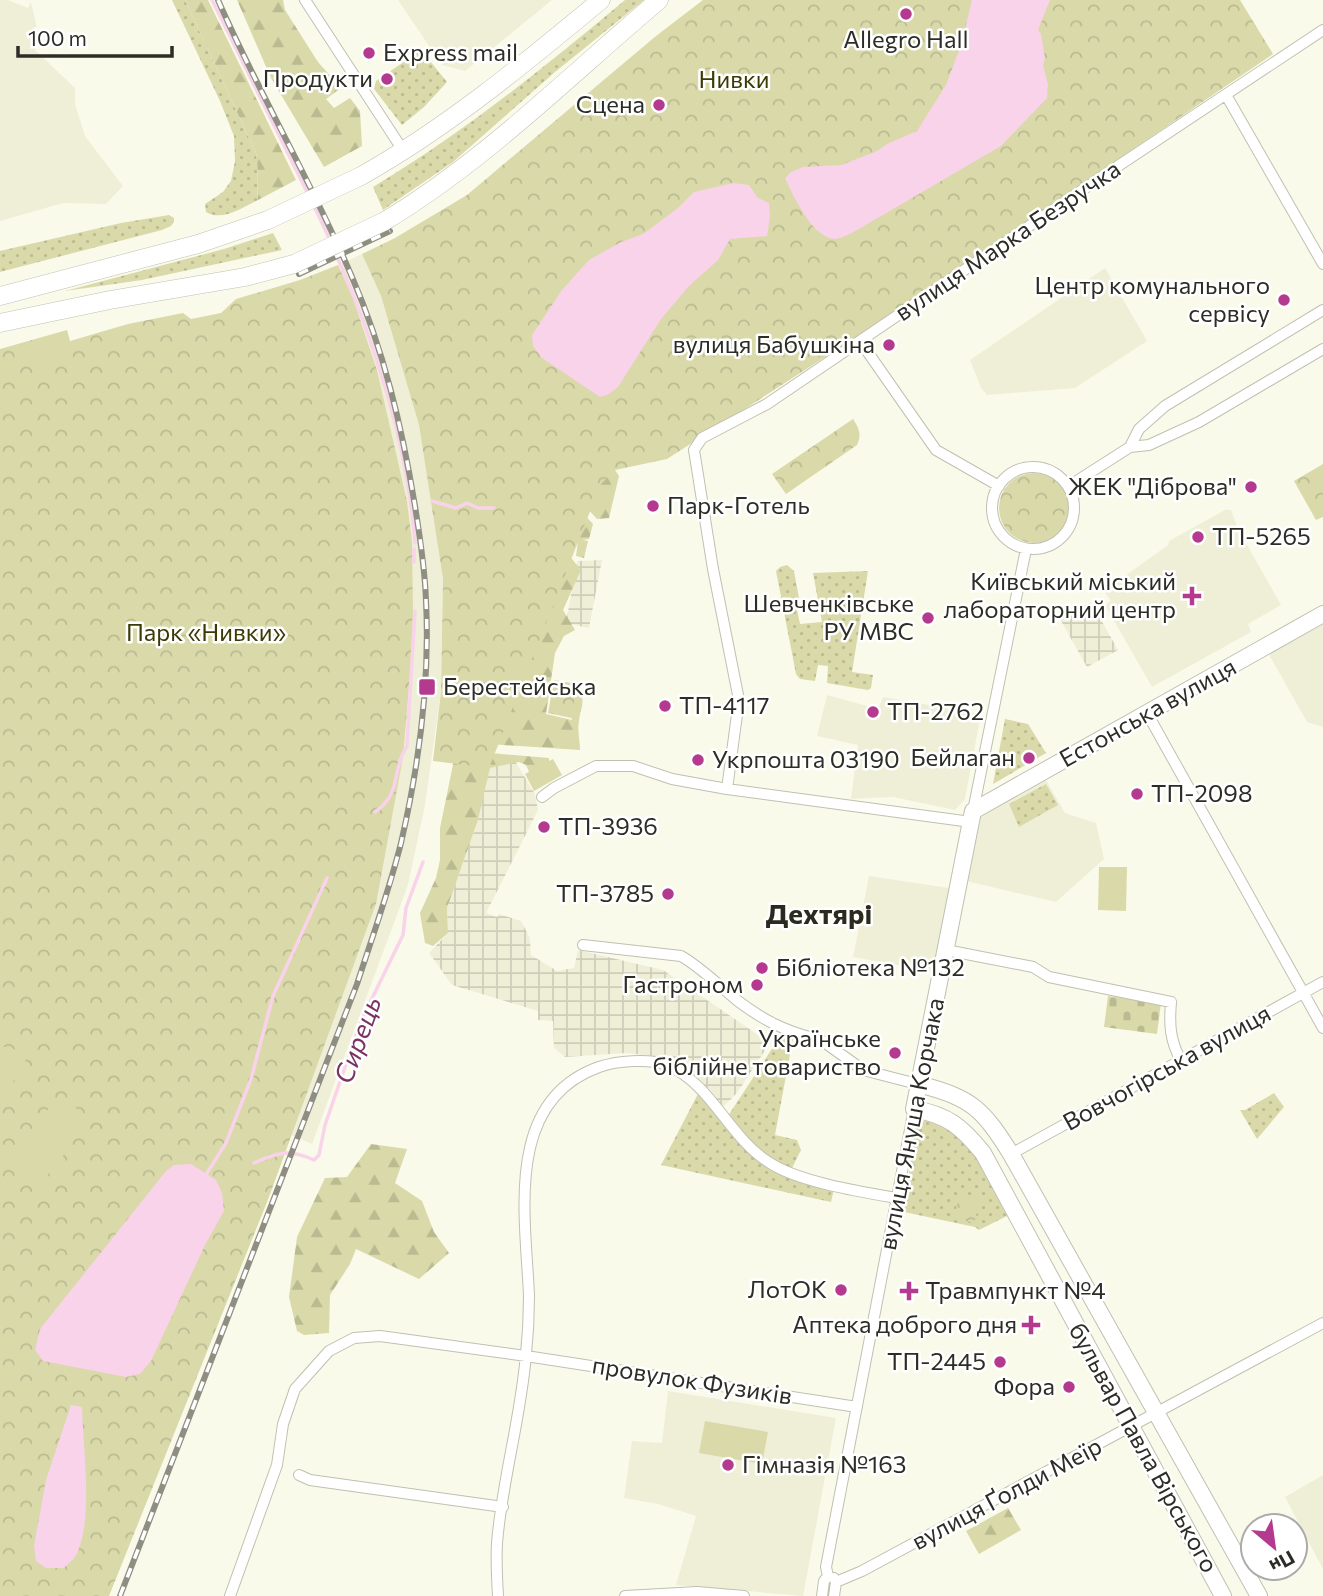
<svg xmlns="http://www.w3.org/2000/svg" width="1323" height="1596" font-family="Commissioner,sans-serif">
<defs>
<pattern id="industrial-grid" width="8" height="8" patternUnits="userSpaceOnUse" patternTransform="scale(1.75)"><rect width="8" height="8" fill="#efefd8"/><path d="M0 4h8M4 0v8" fill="none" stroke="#cdcdb9"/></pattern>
<pattern id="grass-dots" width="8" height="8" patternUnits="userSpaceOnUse" patternTransform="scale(1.75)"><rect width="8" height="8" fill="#dad9aa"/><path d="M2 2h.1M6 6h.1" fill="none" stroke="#bbbb92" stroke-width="1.8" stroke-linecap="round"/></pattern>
<pattern id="forest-firs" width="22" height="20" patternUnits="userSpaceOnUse" patternTransform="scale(1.75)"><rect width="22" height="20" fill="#dad9aa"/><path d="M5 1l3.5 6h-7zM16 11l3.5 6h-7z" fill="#bbbb92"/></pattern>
<pattern id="cemetery-stones" width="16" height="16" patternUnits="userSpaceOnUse" patternTransform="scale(1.75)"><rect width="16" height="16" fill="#dad9aa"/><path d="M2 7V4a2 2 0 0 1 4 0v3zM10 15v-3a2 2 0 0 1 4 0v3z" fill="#bbbb92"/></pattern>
<pattern id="park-crowns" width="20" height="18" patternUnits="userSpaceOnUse" patternTransform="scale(1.75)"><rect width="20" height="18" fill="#dad9aa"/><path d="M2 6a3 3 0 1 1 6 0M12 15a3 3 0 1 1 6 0" fill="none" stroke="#bbbb92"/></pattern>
</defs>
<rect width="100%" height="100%" fill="#fafaeb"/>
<!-- built -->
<path fill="#efefd8" d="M0 0H8L28 8 31 2 37 28 35 50 75 88V104L85 136 123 186 106 204 63 203 0 221Z
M398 0H552L465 71 442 65Z
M362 254 381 296 419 425 443 579 441 691 425 805 408 885 312 1144 291 1135 376 904 411 663 412 541 407 501 377 370 353 298 338 265Z
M1105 268 1147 341 1075 388 987 395 981 388 970 360Z
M1225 510H1231L1238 529 1281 605 1248 624 1251 632 1152 687 1105 605 1111 601 1104 591 1168 545 1169 541Z
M1323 620V727L1307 722 1267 651Z
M827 695 878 709 883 697 981 714 965 799 955 810 893 797 851 799 858 745 817 736Z
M1043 775 1065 813 1096 823 1104 859 1056 902 966 881 979 813Z
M869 876 956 889 940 973 853 957Z
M668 1391 836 1418 803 1596 676 1585 696 1516 658 1504 624 1498 632 1441 662 1443Z
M1323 1475V1569L1285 1497Z"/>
<!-- industrial -->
<path fill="url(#industrial-grid)" d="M602 560 589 628 566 623 577 561Z
M1091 602 1118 650 1087 667 1060 619Z
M515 761 535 794 538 810 486 913 497 917 499 914 521 921 530 938 531 955 557 971 574 968 578 950 663 970 770 1043 737 1093 721 1109 679 1067 652 1056 627 1053 565 1057 554 1048 553 1021 538 1020V1011L452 985 429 953 448 933 447 908 478 820 489 768Z"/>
<!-- grass -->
<path fill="url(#grass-dots)" d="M172 0H185L256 153C259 169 256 184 258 200 243 207 222 222 206 212L205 204 223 192 231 181 235 161 234 136 220 101Z
M625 0H644L555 72 453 162 383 210 373 187C463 133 545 67 625 0Z
M421 50 447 82 424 107 402 125 374 89 376 81Z
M169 215 174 218V222L171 226 162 230 0 272V251L121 223Z
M273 233 282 250 142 280 65 291 224 249Z
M787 565 794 571 799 598 795 600 800 624 822 622 813 573 868 571 852 672 873 675 871 688 868 690 827 683 828 666 818 665 815 681 800 679 796 674 776 571 780 567Z
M1005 719 1028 724 1046 753 993 784Z
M1046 784 1058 805 1019 827 1009 804Z
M782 1029 794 1033 775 1135 797 1140 801 1150 790 1172 835 1185 831 1202 661 1165 700 1090 726 1119 779 1038Z
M1274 1093 1284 1107 1257 1139 1240 1110H1245Z
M929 1118 960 1133 975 1154 1007 1216 979 1230 975 1227 904 1212 915 1125Z"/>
<!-- forest -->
<path fill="url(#forest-firs)" d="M185 0H208L296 180 258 200C256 184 259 169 256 153Z
M237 0H283L285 10 318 62 341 88 326 99 334 108 350 98 360 111 362 146 324 167 271 78Z
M611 464 619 476 609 518 597 519 587 508 579 509 593 524 589 539 575 541 568 554 581 570 563 610 575 630 564 636 555 653 546 714 572 720 570 712 574 693 578 689C587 700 580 709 579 721 577 730 580 741 580 750L489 744 486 611Z
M456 750 549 758V763L530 774 526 765 519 762 490 768 478 820 447 908 448 933 433 946 425 943 420 913 436 878 440 860V828Z
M371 1144 407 1149 395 1183 422 1201 434 1232 449 1253 419 1279 356 1249 350 1264 330 1295 329 1333 304 1335 297 1331 289 1297 297 1237 325 1178 347 1177Z
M1008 1508 1021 1530 979 1554 966 1531Z"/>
<!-- cemetery -->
<path fill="url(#cemetery-stones)" d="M1108 996 1161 1003 1157 1034 1104 1027Z"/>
<!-- park -->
<path fill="url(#park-crowns)" d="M703 0H1240L1273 54 856 337 667 459 615 470 601 484 579 539 588 541 584 558 576 556 578 542 489 768 433 761 441 691 443 579 419 425 381 296 362 254 395 238 467 195 656 36Z
M338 265 353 298 377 370 407 501 412 541 413 611 411 663 403 757 376 904 269 1197 109 1596H0V349L67 330 70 341 128 324 183 313 191 319 221 313 236 299 300 280Z
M853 419C859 428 862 435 857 445L786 494 772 474Z
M1323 464V517L1316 520 1294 481Z
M999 508a35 35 0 1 1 70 0a35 35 0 1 1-70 0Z
M554 680 577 684 571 718 548 713Z
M960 1193 981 1199 974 1223 954 1218Z"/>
<!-- pitch -->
<path fill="#dad9aa" d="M66 332 73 359 37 369 30 342Z
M553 759 562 775 534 791 525 774Z
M1099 867H1127L1126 911 1098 910Z
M0 1047H9L24 1054 27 1068C19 1080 9 1082 0 1091Z
M67 1102 80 1111C81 1117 82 1122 80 1127 77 1138 51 1175 41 1180 32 1184 23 1180 15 1176L11 1164 15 1152 46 1111 56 1104Z
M705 1421 768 1432 762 1464 699 1453Z"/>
<!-- water -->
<path fill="#f9d3e9" d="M972 0H1050L1038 30 1041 34 1045 58 1043 66 1048 84 1047 98 1001 146 852 233C847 235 841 238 836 239 813 240 793 195 785 178L791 172 803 167 841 165 875 152 889 143 917 131 946 85 961 45Z
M733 183 749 185 758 198 769 203 770 217 767 236 730 239 718 260 688 287 661 319 618 387 609 394 600 397 542 358 533 346 532 335 562 290 589 260 621 242 643 234 678 208 694 192Z
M191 1164 216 1180 222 1193 224 1211 205 1245 151 1361 140 1374 126 1377 43 1361 35 1350 40 1329 166 1171 174 1165Z
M71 1405 82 1407C83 1446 93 1516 78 1551 76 1558 69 1563 64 1568H46L36 1561 34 1546 46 1480Z"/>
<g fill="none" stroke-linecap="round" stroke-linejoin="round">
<!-- stream -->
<path stroke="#f9d3e9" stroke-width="3.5" d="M212 0 309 196
M314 206 330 240
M334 250C374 338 408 446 415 543
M432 501 456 508 467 503 478 508H494
M414 549V562
M375 812C403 792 391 770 407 746L415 611
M254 1163C278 1152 289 1149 314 1160L319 1155 325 1125 361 1021 403 935 406 908 423 862
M205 1176 226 1143 251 1079 273 996 327 878"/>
<defs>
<path id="street" d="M305 0 404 152
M1226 95 1323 264
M860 341 936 450 999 486
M1130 447 1139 429 1165 406 1323 310
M992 508a41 41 0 1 1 82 0a41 41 0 1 1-82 0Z
M1069 486 1130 447 1149 445 1199 422 1323 349
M1147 713 1323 1028
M727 789 739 700 713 569 694 450 702 438 767 404 1103 176 1323 30
M542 797 554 788 596 766H633L672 779 727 789 971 822
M973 811 1026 549
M583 945 681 956C702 968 719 986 738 1001 763 1020 783 1030 813 1038L817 1037 863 1070 921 1085
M946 950 1033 967 1049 977 1171 1002C1169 1025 1170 1040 1181 1061
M1011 1154 1323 982
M299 1475 310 1480 503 1507
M828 1576 826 1567 914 1109
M836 1582 862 1571 1323 1323
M230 1596 277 1465 283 1424 295 1389 329 1351 354 1338 380 1336 526 1356 857 1407
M498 1596C497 1579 496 1560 497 1543 502 1480 521 1418 526 1354 528 1335 529 1315 529 1296 526 1218 503 1101 599 1067 616 1061 649 1058 667 1065 712 1084 729 1138 770 1163 799 1182 862 1192 897 1198
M625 1596 697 1592 744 1596
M822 1596 824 1581 828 1576
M834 1596 836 1582 834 1578"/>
<path id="secondary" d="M921 1085C972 1097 984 1111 1011 1154L1259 1596
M1223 1596 983 1153C962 1127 948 1115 914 1109L973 811 1323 614"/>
<path id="primary" d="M361 176C448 127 524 64 601 0
M385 221C486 160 569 76 659 0
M0 296 198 244 268 220
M0 323 110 300 245 277 294 264"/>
</defs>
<!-- street casing -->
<use href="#street" stroke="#c0c0b2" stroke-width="12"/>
<!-- secondary casing -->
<use href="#secondary" stroke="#c0c0b2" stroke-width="18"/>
<!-- primary casing -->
<use href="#primary" stroke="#c0c0b2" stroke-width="19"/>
<!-- street -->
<use href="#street" stroke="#fff" stroke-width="10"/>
<!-- secondary -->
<use href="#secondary" stroke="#fff" stroke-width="16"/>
<!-- primary -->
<use href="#primary" stroke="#fff" stroke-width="18"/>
<defs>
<path id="rail" d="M299 274 390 231
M120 1596 357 984C372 938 389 891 401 843 419 765 430 680 426 601 425 569 420 537 415 506 402 427 384 351 352 277 312 182 259 94 218 0"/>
</defs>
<!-- rail casing -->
<use href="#rail" stroke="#8e8e83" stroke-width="6"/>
<!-- rail -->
<use href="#rail" stroke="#fff" stroke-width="3.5" stroke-dasharray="10" stroke-linecap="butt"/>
<defs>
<path id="primary-bridge" d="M268 220 361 176
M294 264 385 221"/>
</defs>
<!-- primary-bridge casing -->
<use href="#primary-bridge" stroke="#c0c0b2" stroke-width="19" stroke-linecap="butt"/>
<!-- primary-bridge -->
<use href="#primary-bridge" stroke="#fff" stroke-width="18"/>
</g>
<!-- markers -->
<g fill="#b33a8e" stroke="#fff" stroke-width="2.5">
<circle cx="906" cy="14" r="7"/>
<circle cx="369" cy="53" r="7"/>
<circle cx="387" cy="79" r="7"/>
<circle cx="659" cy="105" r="7"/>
<circle cx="1284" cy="300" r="7"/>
<circle cx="889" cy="345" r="7"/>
<circle cx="1251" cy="487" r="7"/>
<circle cx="653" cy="506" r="7"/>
<circle cx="1198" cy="537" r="7"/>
<path d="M1188.5 585.5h7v7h7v7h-7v7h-7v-7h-7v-7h7z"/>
<circle cx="928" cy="618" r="7"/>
<rect x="418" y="678" width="18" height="18" rx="3.5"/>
<circle cx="665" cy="706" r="7"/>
<circle cx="873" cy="712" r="7"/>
<circle cx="1029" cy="758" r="7"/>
<circle cx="698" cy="760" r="7"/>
<circle cx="1137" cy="794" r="7"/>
<circle cx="544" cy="827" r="7"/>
<circle cx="668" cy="894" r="7"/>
<circle cx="762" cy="968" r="7"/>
<circle cx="757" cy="985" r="7"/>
<circle cx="895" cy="1053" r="7"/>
<circle cx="841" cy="1290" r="7"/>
<path d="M905.5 1280.5h7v7h7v7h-7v7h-7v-7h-7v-7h7z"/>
<path d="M1027.5 1314.5h7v7h7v7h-7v7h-7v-7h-7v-7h7z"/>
<circle cx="1000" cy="1362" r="7"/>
<circle cx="1069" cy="1387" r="7"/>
<circle cx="728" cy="1465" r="7"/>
</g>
<g text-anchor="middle" stroke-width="5" stroke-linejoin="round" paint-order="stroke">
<!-- poi labels -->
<g font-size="24" fill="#2d2d27" stroke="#fff" text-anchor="end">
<text x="906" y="48" text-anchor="middle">Allegro Hall</text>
<text x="383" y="61" text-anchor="start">Express mail</text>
<text x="373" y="87">Продукти</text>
<text x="645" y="113">Сцена</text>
<text x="1270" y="294">Центр комунального<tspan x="1270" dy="28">сервісу</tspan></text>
<text x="875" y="353">вулиця Бабушкіна</text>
<text x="1237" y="495">ЖЕК "Діброва"</text>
<text x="667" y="514" text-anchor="start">Парк-Готель</text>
<text x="1212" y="545" text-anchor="start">ТП-5265</text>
<text x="1176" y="590">Київський міський<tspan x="1176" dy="28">лабораторний центр</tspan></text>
<text x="914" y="612">Шевченківське<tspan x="914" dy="28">РУ МВС</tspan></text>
<text x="443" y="695" text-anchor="start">Берестейська</text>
<text x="679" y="714" text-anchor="start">ТП-4117</text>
<text x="887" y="720" text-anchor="start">ТП-2762</text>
<text x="1015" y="766">Бейлаган</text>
<text x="712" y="768" text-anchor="start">Укрпошта 03190</text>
<text x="1151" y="802" text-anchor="start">ТП-2098</text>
<text x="558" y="835" text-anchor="start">ТП-3936</text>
<text x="654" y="902">ТП-3785</text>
<text x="776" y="976" text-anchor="start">Бібліотека №132</text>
<text x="743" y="993">Гастроном</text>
<text x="881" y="1047">Українське<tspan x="881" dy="28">біблійне товариство</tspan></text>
<text x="827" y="1298">ЛотОК</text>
<text x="925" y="1299" text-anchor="start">Травмпункт №4</text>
<text x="1017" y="1333">Аптека доброго дня</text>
<text x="986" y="1370">ТП-2445</text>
<text x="1055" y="1395">Фора</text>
<text x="742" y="1473" text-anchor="start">Гімназія №163</text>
</g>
<!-- park labels -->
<g font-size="24" fill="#3d3b05" stroke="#fff">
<text x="734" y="88">Нивки</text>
<text x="206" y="641">Парк «Нивки»</text>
</g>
<!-- street labels -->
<g font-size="24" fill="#2d2d27" stroke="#fff">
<text transform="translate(1008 241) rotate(-34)" y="8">вулиця Марка Безручка</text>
<text transform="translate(1148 713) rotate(-29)" y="8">Естонська вулиця</text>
<text transform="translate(1167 1068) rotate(-29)" y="8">Вовчогірська вулиця</text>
<text transform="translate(912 1124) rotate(-79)" y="8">вулиця Януша Корчака</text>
<text transform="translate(692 1381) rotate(9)" y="8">провулок Фузиків</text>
<text transform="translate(1143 1448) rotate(61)" y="8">бульвар Павла Вірського</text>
<text transform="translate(1007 1494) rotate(-28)" y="8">вулиця Ґолди Меїр</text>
</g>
<!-- water labels -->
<g font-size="26" font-style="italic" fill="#793262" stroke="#fff">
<text transform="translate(358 1040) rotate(-70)" y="9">Сирець</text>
</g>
<!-- quarter labels -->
<g font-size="28" font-weight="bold" fill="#2a2a1f" stroke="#fff">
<text x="819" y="924">Дехтярі</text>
</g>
</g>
<!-- north arrow -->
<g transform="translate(1274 1547) rotate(151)"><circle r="33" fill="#ffffff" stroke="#ababa9" stroke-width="2"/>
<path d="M0-5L12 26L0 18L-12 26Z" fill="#b33a8e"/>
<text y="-10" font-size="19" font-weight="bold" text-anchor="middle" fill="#2d2d27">Пн</text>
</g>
<!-- scale -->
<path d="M18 46v10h154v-10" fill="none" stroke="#2d2d27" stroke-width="3.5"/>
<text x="28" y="46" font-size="21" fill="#2d2d27" stroke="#ffffff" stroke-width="5" paint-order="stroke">100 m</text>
</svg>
